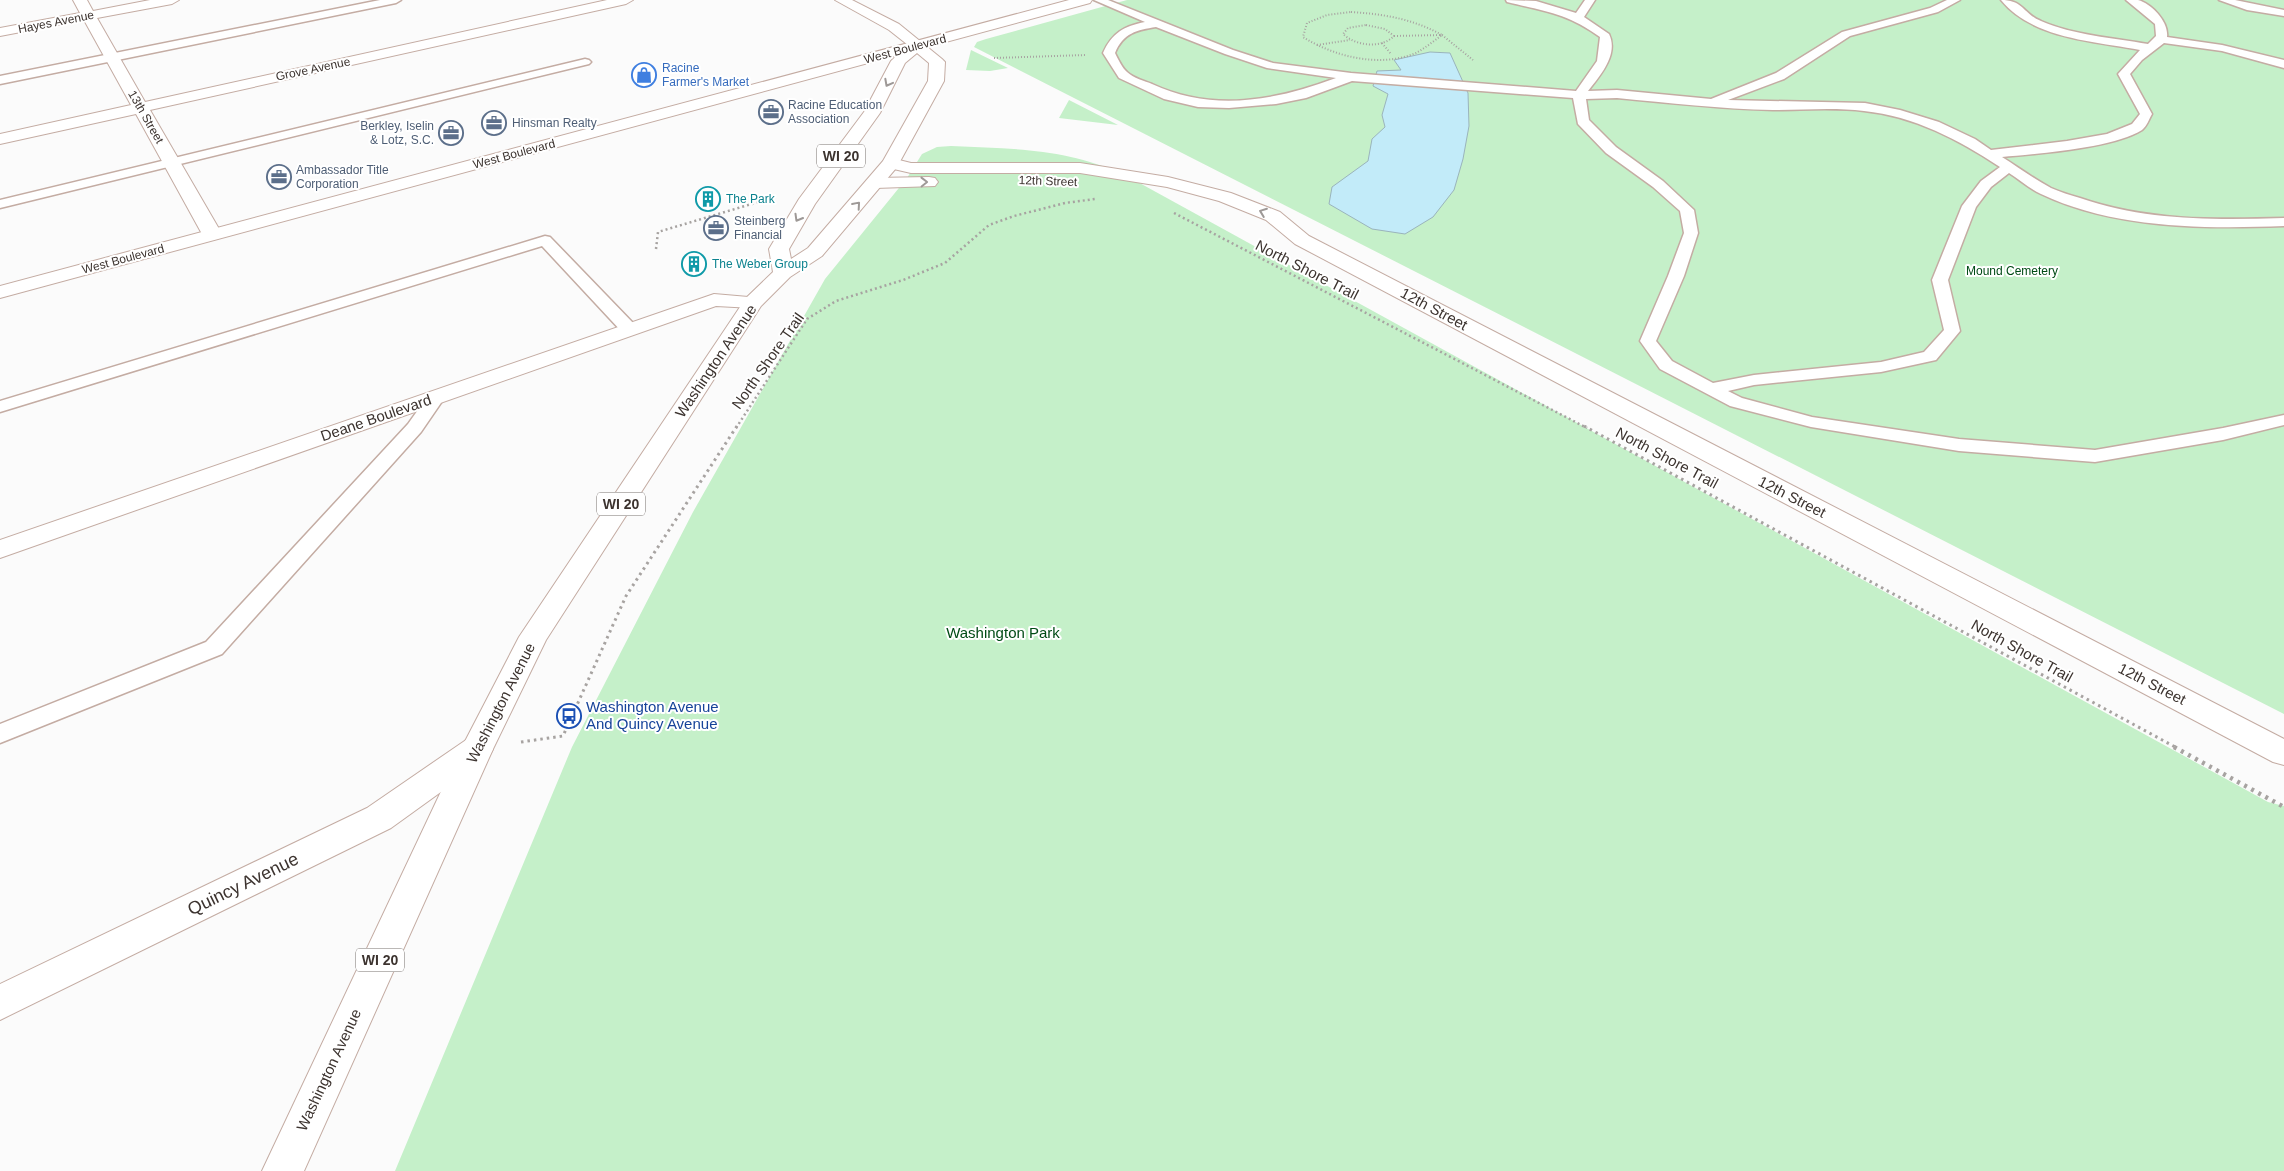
<svg xmlns="http://www.w3.org/2000/svg" width="2284" height="1171" font-family="Arial,sans-serif">
<rect width="100%" height="100%" fill="#fbfbfb"/>
<!-- green -->
<path fill="#c5f0c9" d="M1127 0H2284V714L974 47 977 42 986 39Z
M971 50 1008 68 990 71 966 70Z
M1069 100 1118 125 1059 118Z
M951 146C1016 149 1065 148 1125 175L2268 802 2284 806V1171H395L572 747 693 512 825 279 907 178 922 154 937 147Z"/>
<!-- water -->
<path fill="#c2ebf9" stroke="#9ab4bc" d="M1430 52 1450 53 1468 93 1469 126 1463 159 1454 190 1433 217 1405 234 1372 229 1329 204 1332 187 1368 161 1372 139 1385 127 1382 115 1388 94 1373 86 1377 71 1401 70 1394 60Z"/>
<g fill="none" stroke-linecap="round" stroke-linejoin="round">
<defs>
<path id="lane" d="M380 0H401L396 3 0 84V76Z
M1094 0H1108L1233 50 1273 63 1351 73 1576 91 1597 61 1600 37C1567 13 1544 11 1507 2L1506 0 1536 1 1576 13 1585 0H1595L1584 17 1609 34C1619 54 1600 76 1588 91L1617 90 1711 99 1776 73 1842 32 1930 8 1947 0H1960L1938 12 1850 36 1784 79 1728 100 1865 103 1900 110 1939 122 1975 139 1991 150 2067 141 2107 134 2132 124 2140 114 2118 74 2140 50C2093 41 2033 39 2001 0 2024 0 2023 14 2041 21 2073 35 2113 38 2148 44L2156 36 2155 24 2126 0C2129 0 2135 0 2138 0 2152 4 2169 22 2167 37L2222 45 2284 60V68L2222 51 2164 43 2142 60 2130 74 2152 114C2149 119 2147 126 2142 130 2114 148 2036 154 2002 157 2018 167 2034 179 2051 188 2060 192 2070 195 2080 198 2146 221 2215 220 2284 218V226C2206 229 2114 229 2041 194 2030 189 2020 180 2009 173L1991 187 1976 207 1948 280 1960 331 1936 360 1881 372 1754 385 1728 391 1742 398 1812 417 1959 439 2095 450 2223 428 2284 415V425L2223 440 2095 462 1959 451 1811 427 1730 406 1660 369 1640 341 1668 276 1684 233 1680 211 1653 187 1606 153 1578 124 1573 98 1352 81 1306 98 1276 104 1229 108 1198 107 1164 99 1119 78 1103 53C1112 33 1124 26 1145 22ZM1156 27 1225 54 1267 68 1336 78C1275 101 1212 112 1152 84 1145 81 1133 78 1127 72 1122 68 1118 59 1115 53 1123 33 1137 30 1156 27ZM1617 98C1669 103 1721 109 1773 110 1803 110 1834 107 1864 111 1914 116 1959 140 2000 167L1981 181 1962 206 1932 280 1944 330 1924 352 1881 362 1754 375 1713 383 1672 361 1656 341 1684 276 1698 233 1694 210 1663 181 1616 147 1589 120 1586 99Z
M2219 0H2235L2284 10V16L2247 10Z
M585 59 589 60 591 62 589 64 0 208V200Z
M545 236 550 237 635 325 637 329 635 333H623L542 246 0 412V401Z
M436 392 442 393 445 397 421 432 222 654 0 743V724L206 642 408 424 430 393Z"/>
<path id="street" d="M73 0H87L93 11 150 0H179L172 4 97 18 145 102 607 0H633L626 4 150 110 222 234 219 238 212 240 205 238 202 234 136 114 0 144V134L131 105 84 20 0 36V28L80 13Z
M714 294 760 298 763 302 760 306 753 308 716 306 0 558V540Z
M477 737 488 740 493 749 488 758 391 828 0 1020V984L367 808 466 740Z"/>
<path id="secondary" d="M1069 0H1092L1090 3 0 298V286Z
M891 158 911 163H1080L1168 177 1231 193 1280 212 1309 236 2284 739V765L2273 762 1295 244 1266 220 1219 201 1167 187 1080 173H911L885 167 882 163 885 159Z
M929 177 935 178 938 182 935 186 875 188 869 187 866 183 869 179 875 178Z"/>
<path id="primary" d="M835 0H852L899 24 942 59 945 62 944 81 897 167 822 256 790 277 761 306 546 640 493 749 304 1171H262L461 749 519 637 746 298 773 272 769 249 799 199 864 112 891 61 908 45 889 30ZM917 53 929 63 928 81 883 161 808 248 791 259 789 249 815 204 880 113 905 63Z"/>
</defs>
<!-- lane casing -->
<use href="#lane" stroke="#c4aca3" stroke-width="3"/>
<!-- street casing -->
<use href="#street" stroke="#c4aca3" stroke-width="2"/>
<!-- secondary casing -->
<use href="#secondary" stroke="#c4aca3" stroke-width="2"/>
<!-- primary casing -->
<use href="#primary" stroke="#c4aca3" stroke-width="2"/>
<!-- path-far3 -->
<path stroke="#a7a3a1" stroke-width="2" stroke-dasharray="1 2" stroke-linecap="butt" d="M1351 12C1384 14 1413 19 1442 35 1434 41 1425 48 1416 53 1380 68 1335 57 1303 37L1307 23 1327 15Z
M1366 25 1385 29 1394 36C1381 49 1356 46 1343 34L1348 28Z
M1394 36 1442 35 1473 60
M1382 43 1391 54
M1317 45 1350 40
M994 58 1086 55"/>
<!-- path-far2 -->
<path stroke="#a7a3a1" stroke-width="2.5" stroke-dasharray="2 3" stroke-linecap="butt" d="M1174 213 1587 428
M656 249 658 232 775 197
M736 428 807 319 836 301 903 280 945 263 989 225 1014 216 1065 203 1095 199"/>
<!-- path-far1 -->
<path stroke="#a7a3a1" stroke-width="3" stroke-dasharray="2.5 4" stroke-linecap="butt" d="M1584 426 2177 748
M521 742 563 736 626 596 737 426"/>
<!-- path -->
<path stroke="#a7a3a1" stroke-width="4.5" stroke-dasharray="3 5" stroke-linecap="butt" d="M2174 747 2284 807"/>
<!-- lane -->
<use href="#lane" fill="#fff" fill-rule="evenodd"/>
<!-- street -->
<use href="#street" fill="#fff" fill-rule="evenodd"/>
<!-- secondary -->
<use href="#secondary" fill="#fff" fill-rule="evenodd"/>
<!-- primary -->
<use href="#primary" fill="#fff" fill-rule="evenodd"/>
</g>
<!-- one-way arrows -->
<defs><path id="oneway-chevron" d="M-2-3.5L2.5 0L-2 3.5" fill="none" stroke-width="1.6" stroke-linecap="round" stroke-linejoin="round" transform="scale(1.25)"/></defs>
<g stroke="#9e9997">
<use href="#oneway-chevron" transform="translate(888 83) rotate(118)"/>
<use href="#oneway-chevron" transform="translate(924 182) rotate(-1)"/>
<use href="#oneway-chevron" transform="translate(857 205) rotate(-49)"/>
<use href="#oneway-chevron" transform="translate(1263 212) rotate(-159)"/>
<use href="#oneway-chevron" transform="translate(798 218) rotate(120)"/>
</g>
<!-- icons -->
<defs>
<symbol id="shop-ring" viewBox="-11 -11 22 22"><circle r="9.5" fill="#fff" stroke="#3f7fe0" stroke-width="1.5"/><path d="M-5-2.5h2.3a2.7 3.5 0 0 1 5.4 0H5L5.5 6h-11ZM-1.5-2.5h3a1.5 2.3 0 0 0-3 0Z" fill="#3f7fe0"/></symbol>
<symbol id="office-ring" viewBox="-11 -11 22 22"><circle r="9.5" fill="#fff" stroke="#5c6f8a" stroke-width="1.5"/><path d="M-6-3h4V-5.5h4V-3h4V5H-6ZM-1-4.5V-3h2v-1.5ZM-6 0V1H6V0Z" fill="#5c6f8a"/></symbol>
<symbol id="building-ring" viewBox="-11 -11 22 22"><circle r="9.5" fill="#fff" stroke="#0f9aa8" stroke-width="1.5"/><path d="M-4-6H4V6H1V3H-1V6H-4ZM-2.5-4.3h1.7v1.8h-1.7ZM.8-4.3h1.7v1.8H.8ZM-2.5-1h1.7V.8h-1.7ZM.8-1h1.7V.8H.8Z" fill="#0f9aa8"/></symbol>
<symbol id="bus-ring" viewBox="-11 -11 22 22"><circle r="9.5" fill="#fff" stroke="#1a4fb4" stroke-width="1.5"/><path d="M-5-6H5V4H4V6H2V4H-2V6H-4V4H-5ZM-3.5-4V0h7V-4ZM-3.5 1.2v1.5H-2V1.2ZM2 1.2v1.5H3.5V1.2Z" fill="#1a4fb4"/></symbol>
</defs>
<g fill-rule="evenodd">
<use href="#shop-ring" x="630" y="61" width="28" height="28"/>
<use href="#office-ring" x="757" y="98" width="28" height="28"/>
<use href="#office-ring" x="480" y="109" width="28" height="28"/>
<use href="#office-ring" x="437" y="119" width="28" height="28"/>
<use href="#office-ring" x="265" y="163" width="28" height="28"/>
<use href="#building-ring" x="694" y="185" width="28" height="28"/>
<use href="#office-ring" x="702" y="214" width="28" height="28"/>
<use href="#building-ring" x="680" y="250" width="28" height="28"/>
<use href="#bus-ring" x="555" y="702" width="28" height="28"/>
</g>
<g text-anchor="middle" stroke-width="4" stroke-linejoin="round" paint-order="stroke">
<!-- far-street labels -->
<g font-size="12" fill="#3c332f" stroke="#fff">
<text transform="translate(56 22) rotate(-11)" y="4">Hayes Avenue</text>
<text transform="translate(905 49) rotate(-15)" y="4">West Boulevard</text>
<text transform="translate(313 69) rotate(-12)" y="4">Grove Avenue</text>
<text transform="translate(146 117) rotate(60)" y="4">13th Street</text>
<text transform="translate(514 154) rotate(-15)" y="4">West Boulevard</text>
<text transform="translate(1048 181) rotate(2)" y="4">12th Street</text>
<text transform="translate(123 259) rotate(-15)" y="4">West Boulevard</text>
</g>
<!-- far-shop labels -->
<g font-size="12" fill="#366cbe" stroke="#fff" text-anchor="start">
<text x="662" y="72">Racine<tspan x="662" dy="14">Farmer's Market</tspan></text>
</g>
<!-- far-service labels -->
<g font-size="12" fill="#4e5e75" stroke="#fff" text-anchor="start">
<text x="788" y="109">Racine Education<tspan x="788" dy="14">Association</tspan></text>
<text x="512" y="127">Hinsman Realty</text>
<text x="434" y="130" text-anchor="end">Berkley, Iselin<tspan x="434" dy="14">&amp; Lotz, S.C.</tspan></text>
<text x="296" y="174">Ambassador Title<tspan x="296" dy="14">Corporation</tspan></text>
<text x="734" y="225">Steinberg<tspan x="734" dy="14">Financial</tspan></text>
</g>
<!-- far-culture labels -->
<g font-size="12" fill="#0d838f" stroke="#fff" text-anchor="start">
<text x="726" y="203">The Park</text>
<text x="712" y="268">The Weber Group</text>
</g>
<!-- far-park labels -->
<g font-size="12" fill="#004b15" stroke="#fff">
<text x="2012" y="275">Mound Cemetery</text>
</g>
<!-- shield labels -->
<g fill="#fff" stroke="#76706d" stroke-width="1">
<rect x="817" y="144.5" width="48" height="23" rx="4"/>
<rect x="597" y="492.5" width="48" height="23" rx="4"/>
<rect x="356" y="948.5" width="48" height="23" rx="4"/>
</g>
<g font-size="14" font-weight="bold" fill="#3c332f">
<text x="841" y="161">WI 20</text>
<text x="621" y="509">WI 20</text>
<text x="380" y="965">WI 20</text>
</g>
<!-- street labels -->
<g font-size="15" fill="#3c332f" stroke="#fff">
<text transform="translate(1307 270) rotate(27)" y="5">North Shore Trail</text>
<text transform="translate(1434 309) rotate(28)" y="5">12th Street</text>
<text transform="translate(716 361) rotate(-56)" y="5">Washington Avenue</text>
<text transform="translate(768 361) rotate(-55)" y="5">North Shore Trail</text>
<text transform="translate(376 418) rotate(-19)" y="5">Deane Boulevard</text>
<text transform="translate(1667 458) rotate(28)" y="5">North Shore Trail</text>
<text transform="translate(1792 497) rotate(27)" y="5">12th Street</text>
<text transform="translate(2022 651) rotate(29)" y="5">North Shore Trail</text>
<text transform="translate(2152 684) rotate(27)" y="5">12th Street</text>
<text transform="translate(501 703) rotate(-63)" y="5">Washington Avenue</text>
<text transform="translate(329 1070) rotate(-65)" y="5">Washington Avenue</text>
</g>
<!-- park labels -->
<g font-size="15" fill="#004b15" stroke="#fff">
<text x="1003" y="638">Washington Park</text>
</g>
<!-- transit labels -->
<g font-size="15" fill="#164399" stroke="#fff" text-anchor="start">
<text x="586" y="712">Washington Avenue<tspan x="586" dy="17">And Quincy Avenue</tspan></text>
</g>
<!-- near-street labels -->
<g font-size="18" fill="#3c332f" stroke="#fff">
<text transform="translate(243 884) rotate(-26)" y="6">Quincy Avenue</text>
</g>
</g>
</svg>
